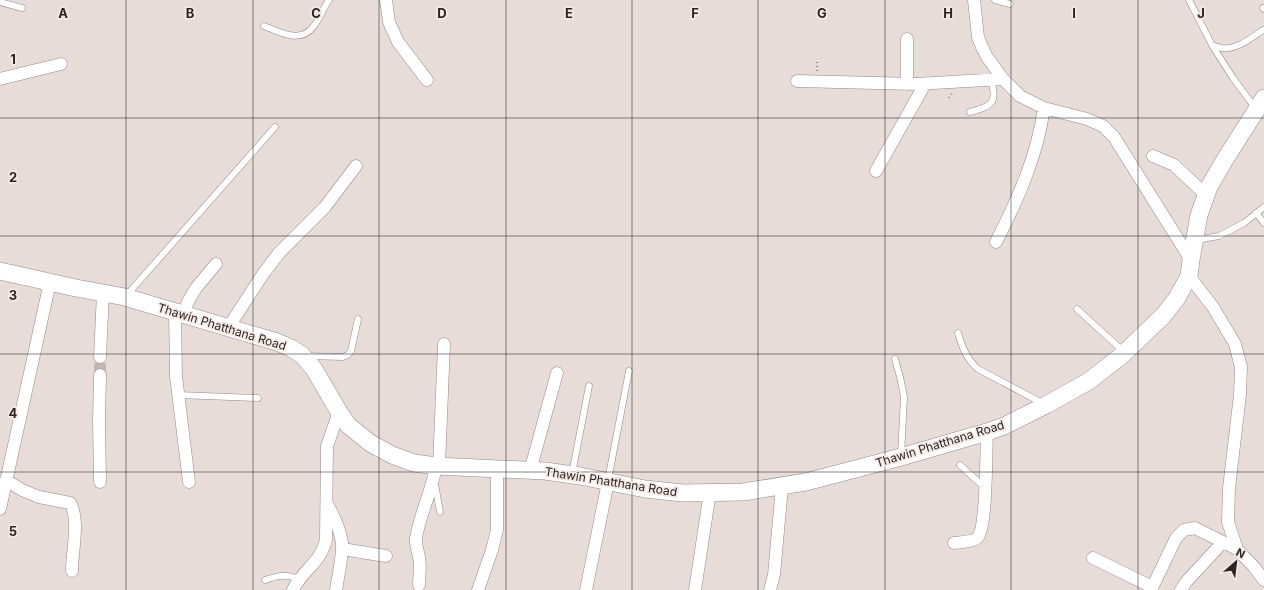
<svg xmlns="http://www.w3.org/2000/svg" width="1264" height="590" font-family="Inter,sans-serif">
<rect width="100%" height="100%" fill="#e8dcd9"/>
<g fill="none" stroke-linecap="round" stroke-linejoin="round">
<!-- street-tunnel -->
<path stroke="#c2b7b5" stroke-width="12" stroke-dasharray="12 6" stroke-linecap="butt" d="M100 375V357"/>
<defs>
<path id="lane" d="M995 0 1010 4
M1189 0 1212 45 1233 78 1256 109
M0 2 22 8
M1263 8 1264 9
M264 26C279 32 300 44 313 27 320 19 323 8 329 0
M1212 45C1215 46 1219 48 1222 48 1237 50 1251 38 1263 30
M970 112C992 106 998 103 991 80
M1256 213 1264 223
M1196 240 1219 236 1244 223 1264 207
M126 296 275 127
M1077 309 1123 351
M958 333C962 347 967 360 978 369L1044 404
M306 356 343 357 348 355 351 351 358 319
M895 359 900 377 904 397 901 455
M178 395 258 398
M960 465 985 488
M572 474 589 386
M608 480 629 371
M435 484 440 512
M265 580C281 575 284 574 300 579"/>
<path id="street" d="M386 0 389 22 398 42 427 80
M974 0 978 37 982 47 987 57 1003 79 1020 96 1044 108 1087 119 1103 126 1114 137 1191 260
M907 39V84
M0 79 61 64
M797 81 916 84 1003 79
M1153 156 1174 165 1206 195
M876 171 925 84
M996 242C1018 199 1037 157 1044 108
M1189 276 1213 307 1235 344 1241 367 1240 395 1229 488 1228 522 1237 549 1254 567 1264 580
M175 312 176 376 189 482
M182 315 189 300 196 288 216 264
M228 328 263 274 279 253 325 207 356 166
M100 357 103 293
M100 375 99 422 100 482
M439 466 444 344
M530 471 557 373
M6 480 22 490 39 497 70 503C80 519 72 551 72 571
M327 504C334 516 340 529 342 543 343 555 338 577 336 590
M0 509 50 282
M954 543C961 542 974 542 978 537 987 526 986 450 987 432
M342 549 386 556
M1093 558 1152 587
M419 585C419 576 421 565 419 557 418 550 415 545 416 538 420 514 432 491 436 466
M293 590C302 570 320 564 326 540L327 446 339 412
M478 590 492 550 497 530V469
M586 590 608 482
M695 590 710 492
M770 590 774 575 782 487
M1151 590 1176 538 1184 530 1195 528 1237 549
M1181 590 1186 582 1223 542"/>
<path id="secondary" d="M0 271 76 288 125 297 277 342 291 348 302 355 314 369 339 412 348 425 370 443 392 455 414 463 436 466 545 471 580 476 645 489 683 493 743 492 806 482 901 457 987 432 1004 426 1046 405 1089 381 1121 356 1163 316 1177 298 1189 276 1191 260 1199 215 1209 187 1224 161 1264 98"/>
</defs>
<!-- lane casing -->
<use href="#lane" stroke="#948987" stroke-width="7"/>
<!-- street casing -->
<use href="#street" stroke="#948987" stroke-width="13"/>
<!-- secondary casing -->
<use href="#secondary" stroke="#948987" stroke-width="18"/>
<!-- path -->
<path stroke="#8d8583" stroke-width="2" stroke-dasharray="1 3" stroke-linecap="butt" d="M817 71V59
M949 98 953 92"/>
<!-- lane -->
<use href="#lane" stroke="#fff" stroke-width="6"/>
<!-- street -->
<use href="#street" stroke="#fff" stroke-width="12"/>
<!-- secondary -->
<use href="#secondary" stroke="#fff" stroke-width="17"/>
</g>
<!-- grid -->
<path fill="none" stroke="#2a2524" stroke-width="1" stroke-opacity="0.55" d="M126 0V590M253 0V590M379 0V590M506 0V590M632 0V590M758 0V590M885 0V590M1011 0V590M1138 0V590M0 118H1264M0 236H1264M0 354H1264M0 472H1264"/>
<g text-anchor="middle" stroke-width="3.5" stroke-linejoin="round" paint-order="stroke">
<!-- street labels -->
<g font-size="12" fill="#2a2524" stroke="#f5e9e6">
<text transform="translate(222 327) rotate(17)" y="4">Thawin Phatthana Road</text>
<text transform="translate(940 444) rotate(-17)" y="4">Thawin Phatthana Road</text>
<text transform="translate(611 482) rotate(9)" y="4">Thawin Phatthana Road</text>
</g>
</g>
<g font-size="13" text-anchor="middle" font-weight="bold" fill="#2a2524" stroke="#f5e9e6" stroke-width="3.5" stroke-linejoin="round" paint-order="stroke">
<text x="63" y="18">A</text>
<text x="190" y="18">B</text>
<text x="316" y="18">C</text>
<text x="442" y="18">D</text>
<text x="569" y="18">E</text>
<text x="695" y="18">F</text>
<text x="822" y="18">G</text>
<text x="948" y="18">H</text>
<text x="1074" y="18">I</text>
<text x="1201" y="18">J</text>
<text x="13" y="64">1</text>
<text x="13" y="182">2</text>
<text x="13" y="300">3</text>
<text x="13" y="418">4</text>
<text x="13" y="536">5</text>
</g>
<!-- north arrow -->
<g transform="translate(1236 562) rotate(28)" stroke="#f5e9e6" stroke-width="3" paint-order="stroke">
<path d="M0-3L7 15L0 10L-7 15Z" fill="#2a2524"/>
<text y="-6" font-size="11" font-weight="bold" text-anchor="middle" fill="#2a2524">N</text>
</g>
</svg>
